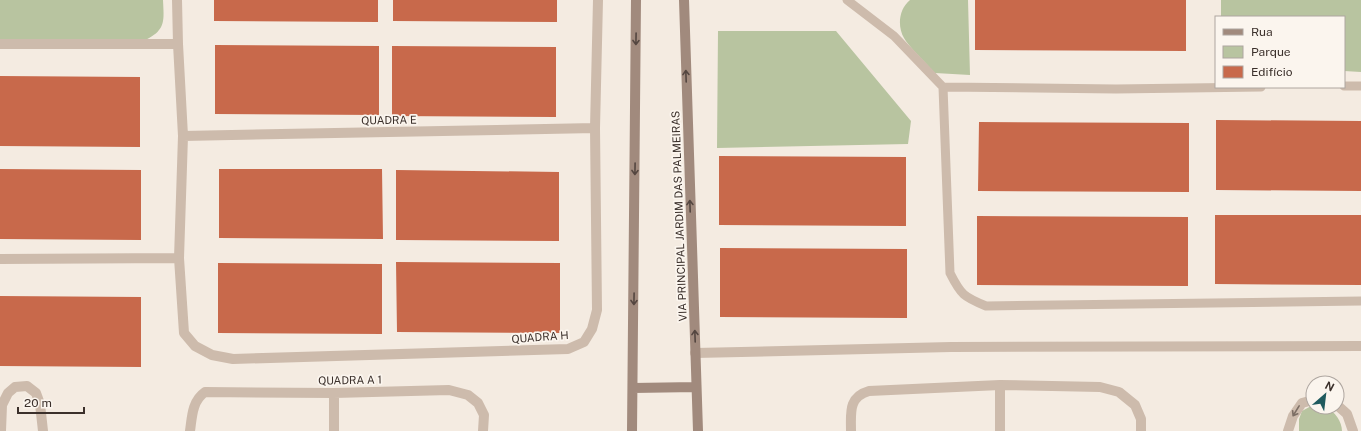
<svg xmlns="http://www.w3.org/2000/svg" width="1361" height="431" font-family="'Public Sans',sans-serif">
<rect width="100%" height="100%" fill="#f4ebe1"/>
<!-- green -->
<path fill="#b8c4a0" d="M0 0H163C164 22 166 30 144 41L0 42Z
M910 0H968L970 75 935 73C927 64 909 47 904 38 897 26 899 9 910 0Z
M1221 0H1361V72L1344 71V17H1221Z
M718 31H836L911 121 908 144 717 148Z
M1313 405V407C1317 407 1322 406 1326 408 1335 411 1342 422 1342 431H1299V419L1302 411Z"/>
<!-- building -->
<path fill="#c8694b" d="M214 0H378V22L214 21Z
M393 0H557V22L393 21Z
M975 0H1186V51L975 50Z
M215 45 379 46V115L215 114Z
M392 46 556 47V117L392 116Z
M0 76 140 77V147L0 146Z
M1216 120 1361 121V191L1216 190Z
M979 122 1189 123V192L978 191Z
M719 156 906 157V226L719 225Z
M0 169 141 170V240L0 239Z
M219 169H382L383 239 219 238Z
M396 170 559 172V241L396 240Z
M1215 215H1361V285L1215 284Z
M977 216 1188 217V286L977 285Z
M720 248 907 249V318L720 317Z
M396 262 560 263V333L397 332Z
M218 263 382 264V334L218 333Z
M0 296 141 297V367L0 366Z"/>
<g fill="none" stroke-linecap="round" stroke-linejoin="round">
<!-- lane -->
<path stroke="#cdbbac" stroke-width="9" d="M847 0 894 36 943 87 1116 89 1261 87
M1344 86H1361
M943 87 950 273C961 295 964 297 986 306L1361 301"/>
<!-- street -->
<path stroke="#cdbbac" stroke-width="10" d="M177 0 178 44 183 136 179 258 184 333 195 346 212 355 233 359 568 349 584 342 592 329 597 310 595 128 598 0
M0 44H178
M183 136 595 128
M0 259 179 258
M695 353 951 347 1361 346
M334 393V431
M1337 405 1347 414 1353 431
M1 431 2 405 8 393 15 387 27 386 36 393 40 404 43 431
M190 431C192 417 192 401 205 392L334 393 449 390 468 395 478 403 484 415 483 431
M851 431C851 413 848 397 869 391L1000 385 1100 387 1119 392 1135 405 1141 419V431
M1000 431V385
M1288 431 1293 416 1302 403 1313 400"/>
<!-- secondary -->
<path stroke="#a18a7d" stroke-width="10" d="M684 0 698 431
M633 388 696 387
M632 431 636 0"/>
</g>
<!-- one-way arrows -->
<defs><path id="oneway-shaft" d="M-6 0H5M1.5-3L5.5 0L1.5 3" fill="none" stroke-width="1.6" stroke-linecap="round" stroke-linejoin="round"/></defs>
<g stroke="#544640">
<use href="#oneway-shaft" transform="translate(636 39) rotate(91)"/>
<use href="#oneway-shaft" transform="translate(686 76) rotate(-92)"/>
<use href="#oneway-shaft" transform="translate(635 169) rotate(91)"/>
<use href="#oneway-shaft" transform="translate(690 206) rotate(-92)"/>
<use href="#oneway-shaft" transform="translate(634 299) rotate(91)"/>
<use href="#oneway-shaft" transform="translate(695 336) rotate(-92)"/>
</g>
<use stroke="#7d6f65" href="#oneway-shaft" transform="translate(1296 411) rotate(122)"/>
<g text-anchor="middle" stroke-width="3.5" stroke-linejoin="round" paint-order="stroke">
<!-- street labels -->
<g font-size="11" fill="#3b302b" stroke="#fbf5ee">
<text transform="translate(389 120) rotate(-1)" y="4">QUADRA E</text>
<text transform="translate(679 216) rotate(-92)" y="4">VIA PRINCIPAL JARDIM DAS PALMEIRAS</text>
<text transform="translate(540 337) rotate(-4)" y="4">QUADRA H</text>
<text transform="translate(350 380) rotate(-1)" y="4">QUADRA A 1</text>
</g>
</g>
<!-- legend -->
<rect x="1215" y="16" width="130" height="72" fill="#fbf5ee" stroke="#aea6a0"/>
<rect x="1223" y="29" width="20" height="6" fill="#a18a7d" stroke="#aea6a0"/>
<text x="1251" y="36" font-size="12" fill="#3b302b">Rua</text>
<rect x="1223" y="46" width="20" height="12" fill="#b8c4a0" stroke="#aea6a0"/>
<text x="1251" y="56" font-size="12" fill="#3b302b">Parque</text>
<rect x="1223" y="66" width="20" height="12" fill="#c8694b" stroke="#aea6a0"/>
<text x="1251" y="76" font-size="12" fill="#3b302b">Edifício</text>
<!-- north arrow -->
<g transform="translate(1325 395) rotate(28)"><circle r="19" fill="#fbf5ee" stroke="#aea6a0"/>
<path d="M0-3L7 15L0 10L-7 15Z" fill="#1f5a5e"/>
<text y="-6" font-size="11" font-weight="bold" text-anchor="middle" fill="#3b302b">N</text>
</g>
<!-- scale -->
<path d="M18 407v6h66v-6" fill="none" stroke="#3b302b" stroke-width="2"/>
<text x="24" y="407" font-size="12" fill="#3b302b" stroke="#fbf5ee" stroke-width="3" paint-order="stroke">20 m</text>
</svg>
